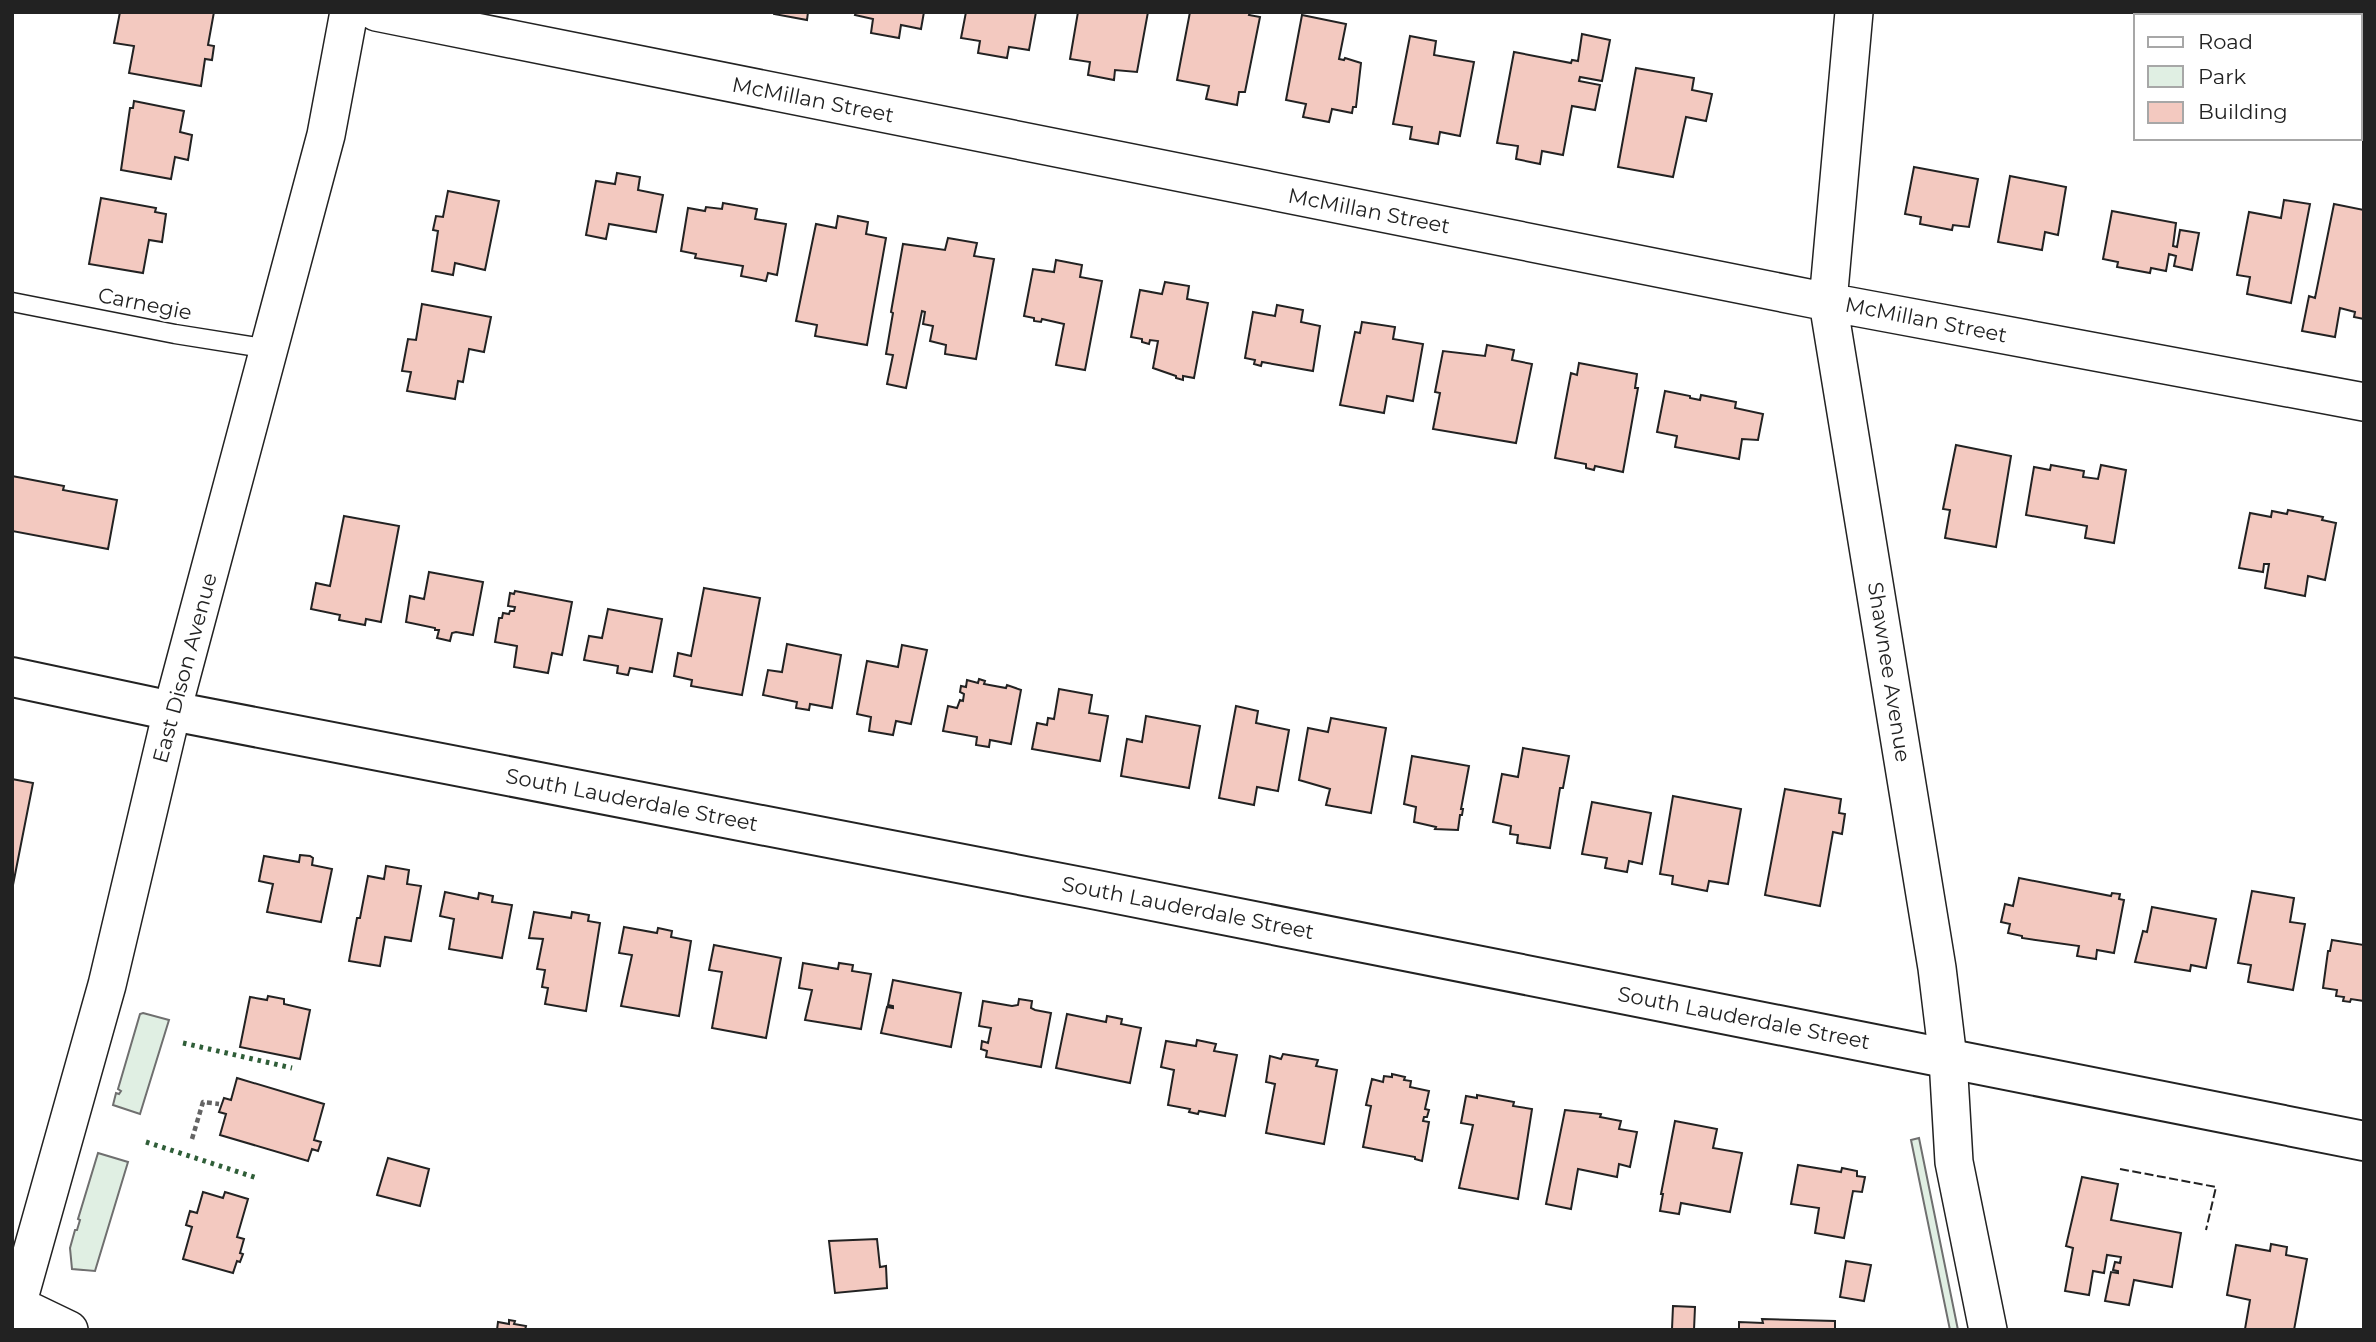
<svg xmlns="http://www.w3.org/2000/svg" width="2376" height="1342" font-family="Montserrat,sans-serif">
<rect width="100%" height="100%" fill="#fff"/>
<!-- green -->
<path fill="#e0efe3" stroke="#6f6f6f" stroke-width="2" d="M143 1013 169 1020 140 1114 113 1105 116 1093 119 1094 121 1091 118 1089 140 1014Z
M1919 1138 1958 1330H1950L1911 1140Z
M98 1153 128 1162 95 1271 72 1269 70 1248 75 1230H77L80 1220 78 1219Z"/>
<!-- building -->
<path fill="#f3c9c0" stroke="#222" stroke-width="2" d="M120 12H214L208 45 214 46 212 60 205 59 201 86 129 73 134 46 114 43Z
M774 12H808L807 20 774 14Z
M856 12H924L921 29 901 25 899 38 871 33 873 19 855 15Z
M966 12H1036L1029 50 1009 47 1007 58 978 53 980 41 961 38Z
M1078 12H1148L1137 72 1115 70 1114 80 1088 75 1090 62 1070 59Z
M1190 12H1250L1249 15 1260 17 1245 92H1239L1237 105 1206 99 1209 86 1177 80Z
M1302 15 1346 24 1339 59 1344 60 1345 58 1361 63 1356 107H1353L1352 113 1332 109 1329 122 1303 117 1306 104 1286 100Z
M1582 34 1610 40 1602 81 1580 77 1579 81 1600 85 1595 110 1572 106 1563 155 1542 151 1540 164 1516 159 1518 146 1497 143 1514 52 1571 63 1572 60 1578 61Z
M1410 36 1436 41 1434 55 1474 62 1460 136 1440 132 1438 144 1410 139 1412 127 1393 124Z
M1636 68 1694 78 1692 90 1712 94 1706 121 1686 117 1673 177 1618 167Z
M134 101 184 111 180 132 192 135 188 160 175 157 171 179 121 170 130 108H133Z
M1914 167 1978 179 1969 227 1953 225 1952 230 1920 224 1921 217 1905 214Z
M617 173 640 177 638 190 663 195 656 232 609 224 606 239 586 235 596 181 615 184Z
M2010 176 2066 187 2058 235 2045 232 2042 250 1998 242Z
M448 191 499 201 485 270 455 263 453 275 432 271 438 231 433 230 436 216 443 217Z
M101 198 156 208 155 212 166 214 162 242 149 240 143 273 89 264Z
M2284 200 2310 204 2291 303 2247 294 2250 277 2237 275 2249 212 2281 218Z
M723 203 757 209 755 219 786 224 777 275 768 273 766 281 741 276 743 266 695 258 696 254 681 251 688 208 705 211 706 207 722 209Z
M2334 204 2364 210V319L2354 317 2355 312 2340 308 2335 337 2302 331 2309 296 2315 298Z
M2112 211 2176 223 2173 246 2177 247 2180 230 2199 233 2192 270 2174 266 2176 256 2169 254 2166 271 2151 268 2150 273 2117 267 2118 262 2103 259Z
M838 216 868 222 866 234 886 238 867 345 815 336 817 325 796 321 816 224 836 228Z
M948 238 977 243 974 256 994 259 976 359 945 354 946 345 930 341 933 326 923 324 925 312 922 311 906 388 887 384 893 355 886 354 893 313 891 312 903 244 945 250Z
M1056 260 1082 265 1080 277 1102 281 1085 370 1056 365 1064 324 1042 319 1041 322 1034 321V318L1024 316 1033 269 1054 272Z
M1165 282 1189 286 1187 299 1208 303 1194 378 1183 376V380L1176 378V376L1153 368 1158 341 1150 340 1149 344 1142 342V339L1131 337 1140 290 1162 294Z
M422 304 491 317 484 352 469 349 463 382 458 381 455 399 407 391 411 372 402 371 408 339 416 340Z
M1277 305 1303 310 1301 322 1320 326 1313 371 1262 362 1261 366 1254 364 1255 360 1245 358 1253 312 1275 316Z
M1362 322 1395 327 1393 339 1423 344 1413 401 1387 396 1384 413 1340 405 1355 332 1360 333Z
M1487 345 1514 350 1512 360 1532 364 1516 443 1433 429 1440 393 1435 392 1443 351 1485 356Z
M1579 363 1637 374 1635 388H1638L1623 472 1595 466 1594 470 1586 468V464L1555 458 1571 373 1577 375Z
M1665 391 1690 396V398L1700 400 1701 395 1736 402 1735 408 1763 414 1758 440 1742 439 1739 459 1675 447 1677 436 1657 432Z
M1956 445 2011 456 1996 547 1945 538 1950 510 1943 509Z
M2051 465 2084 471 2083 477 2098 479 2101 465 2126 470 2114 543 2085 538 2087 526 2026 515 2034 467 2050 470Z
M12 476 64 486 63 490 117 500 108 549 12 531Z
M2288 510 2323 517 2322 520 2336 523 2325 580 2308 576 2305 596 2265 588 2269 564H2264L2263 572 2239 568 2250 513 2271 517 2272 511 2287 514Z
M344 516 399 526 381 622 366 619 365 625 339 620 340 615 311 609 316 583 330 586Z
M429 572 483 582 473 635 456 632 452 633 450 641 437 638 439 630H435V628L406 622 410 596 424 599Z
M704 588 760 598 742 695 691 686 692 680 674 676 678 653 691 656Z
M515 591 572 602 562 655 552 653 548 673 514 667 517 646 495 642 499 618H502L503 613 509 614 510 611H514L515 607 508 606 510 593 514 594Z
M608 609 662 619 652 672 630 668 628 675 617 673 618 666 584 660 589 636 602 638Z
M787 644 841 655 832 708 810 704 809 710 796 708 797 702 763 695 768 670 782 672Z
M902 645 927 650 911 724 896 721 893 735 869 731 871 717 857 714 867 661 898 667Z
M979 679 985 681 984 684 1006 688 1007 685 1021 690 1011 744 990 740 989 747 976 745 977 737 943 731 948 706 957 708 960 700 963 701 964 694 960 692 961 686 966 687 967 680 978 683Z
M1059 689 1092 695 1089 713 1108 716 1100 761 1032 749 1037 723 1047 725 1048 718 1054 719Z
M1236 706 1258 711 1256 723 1289 730 1278 791 1257 787 1254 805 1219 798Z
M1146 716 1200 726 1189 788 1121 776 1127 739 1142 742Z
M1331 718 1386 728 1371 813 1326 805 1330 789 1299 780 1308 728 1328 732Z
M1523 748 1569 756 1563 788H1560L1550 848 1517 843 1518 835 1510 834 1511 826 1493 822 1502 774 1518 777Z
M1412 756 1469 766 1461 809H1463L1462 815H1460L1458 830 1435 829 1436 827 1414 822 1416 807 1404 804Z
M12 779 33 783 12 890Z
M1785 789 1841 799 1839 813 1845 814 1842 834 1833 832 1820 906 1765 895Z
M1673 796 1741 809 1728 884 1709 881 1707 891 1672 884 1673 876 1660 874Z
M1592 802 1651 813 1642 864 1629 861 1627 872 1605 868 1607 858 1582 854Z
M300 855 310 856 313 858 312 865 332 869 321 922 267 912 273 884 259 881 264 856 299 862Z
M386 866 409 870 407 884 421 886 411 941 385 937 380 966 349 961 357 918H360L368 876 384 879Z
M2019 878 2111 896 2112 893 2120 894 2119 899 2124 900 2114 953 2097 950 2096 959 2077 956 2079 946 2022 938V936L2008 933 2010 924 2001 922 2005 904 2013 906Z
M2252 891 2294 898 2290 922 2305 924 2293 990 2248 982 2251 965 2238 963Z
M445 892 478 899 479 893 493 896 492 902 512 905 502 958 449 949 454 919 440 916Z
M2152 907 2216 919 2206 968 2191 965 2190 971 2135 962 2143 931 2147 932Z
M534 912 571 918 572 912 589 915 588 921 600 923 586 1011 545 1004 548 988 542 987 545 970 537 969 543 939 529 938Z
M624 927 657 933 658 928 672 931 671 937 691 941 679 1016 621 1006 632 955 619 953Z
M2332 940 2364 945V1001L2351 999 2350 1002 2343 1001 2344 997 2336 996 2337 990 2323 988 2328 951H2330Z
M714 945 781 958 766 1038 712 1028 722 972 709 970Z
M803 963 838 969 839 963 853 965 852 971 871 974 861 1029 805 1020 812 990 799 988Z
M893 980 961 993 951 1047 881 1033 887 1007 893 1008V1006L888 1005Z
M268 996 284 999V1004L310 1010 300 1059 240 1047 250 997 267 1000Z
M1019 999 1032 1001 1031 1008 1035 1010 1051 1013 1041 1067 986 1057 987 1051 981 1049 982 1041 988 1043 991 1028 979 1026 983 1001 1012 1006 1018 1005Z
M1067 1014 1106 1022 1107 1016 1122 1019 1121 1024 1141 1028 1130 1083 1056 1068Z
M1197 1040 1216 1044 1214 1051 1237 1055 1225 1116 1199 1111 1198 1114 1189 1112 1190 1109 1168 1105 1174 1070 1161 1067 1166 1041 1196 1046Z
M1283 1054 1318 1060 1316 1066 1337 1070 1324 1144 1266 1133 1275 1084 1266 1082 1270 1056 1281 1059Z
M1392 1074 1405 1077 1404 1080 1411 1081 1410 1087 1429 1091 1425 1109 1429 1110 1427 1117H1424L1423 1121 1429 1122 1422 1161 1415 1159V1157L1363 1147 1371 1106 1366 1105 1372 1079 1383 1082 1384 1076 1392 1077Z
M237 1078 324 1104 314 1140 321 1142 318 1151 312 1149 308 1161 220 1135 226 1114 219 1112 224 1098 231 1100Z
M1477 1095 1514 1102 1513 1106 1532 1109 1518 1199 1459 1188 1473 1125 1461 1123 1466 1096 1477 1098Z
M1565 1110 1601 1114 1600 1117 1621 1121 1619 1129 1637 1132 1630 1167 1619 1164 1617 1177 1578 1169 1571 1209 1546 1204Z
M1675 1121 1717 1129 1713 1148 1742 1153 1730 1212 1681 1203 1679 1214 1660 1211 1663 1194H1661Z
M388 1158 429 1169 420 1206 377 1195Z
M1798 1165 1841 1172 1842 1168 1857 1171V1176L1865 1177 1862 1192 1853 1191 1844 1238 1815 1233 1819 1208 1791 1204Z
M2082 1177 2118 1184 2111 1220 2181 1233 2172 1287 2134 1280 2129 1305 2105 1301 2111 1272 2118 1273V1271L2113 1270 2115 1262 2120 1263 2121 1257 2107 1255 2104 1273 2093 1271 2089 1295 2065 1291 2073 1248 2066 1246Z
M203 1192 223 1198 225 1192 248 1199 237 1237 244 1239 240 1253 243 1254 240 1262 237 1261 233 1273 183 1259 192 1227 186 1225 190 1211 197 1213Z
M877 1239 880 1267 886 1266 887 1288 835 1293 829 1241Z
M2271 1244 2287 1247 2286 1255 2307 1259 2294 1330 2245 1329 2250 1300 2227 1295 2236 1245 2270 1251Z
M1846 1261 1871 1265 1864 1301 1840 1297Z
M1673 1306 1695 1307 1694 1330 1672 1329Z
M1762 1319 1835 1321V1330H1739V1322L1763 1323Z
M509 1320 515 1321 514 1324 526 1326 525 1330H497L498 1322 509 1324Z"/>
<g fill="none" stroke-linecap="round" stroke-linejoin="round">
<defs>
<path id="service" d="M12 302 175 334 269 349"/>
<path id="minor" d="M376 12 1828 302 2364 402
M1854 12 1828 302 1937 968 1948 1059 1954 1162 1988 1330
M17 1305 69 1330
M12 1323 107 985 172 711 326 135 349 12"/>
<path id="tertiary" d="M12 677 172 711 1092 889 2364 1141"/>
</defs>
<!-- service casing -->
<use href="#service" stroke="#222" stroke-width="21"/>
<!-- minor casing -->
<use href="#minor" stroke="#222" stroke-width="40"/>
<!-- tertiary casing -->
<use href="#tertiary" stroke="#222" stroke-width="42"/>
<!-- path -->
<path stroke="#646464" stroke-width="4.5" stroke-dasharray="5 3.5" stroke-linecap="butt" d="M192 1139 203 1102 219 1104"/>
<!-- service -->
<use href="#service" stroke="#fff" stroke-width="18"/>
<!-- minor -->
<use href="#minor" stroke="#fff" stroke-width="37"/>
<!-- tertiary -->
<use href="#tertiary" stroke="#fff" stroke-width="38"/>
<!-- hedge -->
<path stroke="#2f5e38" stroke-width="5" stroke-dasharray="3.5 5" stroke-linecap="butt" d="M183 1043 292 1068
M146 1142 257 1178"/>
<!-- fence -->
<path stroke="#222" stroke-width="2" stroke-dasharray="9 3.5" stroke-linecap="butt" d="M2120 1169 2216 1187 2206 1230"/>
</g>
<g text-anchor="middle" stroke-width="5" stroke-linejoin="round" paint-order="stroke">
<!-- street labels -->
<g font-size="21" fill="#222" stroke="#fff">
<text transform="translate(813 100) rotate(11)" y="7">McMillan Street</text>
<text transform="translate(1369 211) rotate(11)" y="7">McMillan Street</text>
<text transform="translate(145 304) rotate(11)" y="7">Carnegie</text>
<text transform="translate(1926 320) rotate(11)" y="7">McMillan Street</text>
<text transform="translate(185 668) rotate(-75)" y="7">East Dison Avenue</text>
<text transform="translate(1889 672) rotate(81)" y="7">Shawnee Avenue</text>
<text transform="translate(632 800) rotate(11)" y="7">South Lauderdale Street</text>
<text transform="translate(1188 908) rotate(11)" y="7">South Lauderdale Street</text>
<text transform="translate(1744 1018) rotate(11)" y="7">South Lauderdale Street</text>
</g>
</g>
<!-- border -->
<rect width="2376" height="1342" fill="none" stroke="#222222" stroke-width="28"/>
<!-- legend -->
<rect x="2134" y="14" width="228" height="126" fill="#ffffff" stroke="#a7a7a7" stroke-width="2"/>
<rect x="2148" y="37" width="35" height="10" fill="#ffffff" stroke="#a7a7a7" stroke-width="2"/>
<text x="2198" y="49" font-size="21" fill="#222222">Road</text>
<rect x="2148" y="66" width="35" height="21" fill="#e0efe3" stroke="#a7a7a7" stroke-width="2"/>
<text x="2198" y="84" font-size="21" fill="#222222">Park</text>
<rect x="2148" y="102" width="35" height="21" fill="#f3c9c0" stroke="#a7a7a7" stroke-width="2"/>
<text x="2198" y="119" font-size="21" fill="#222222">Building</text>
</svg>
